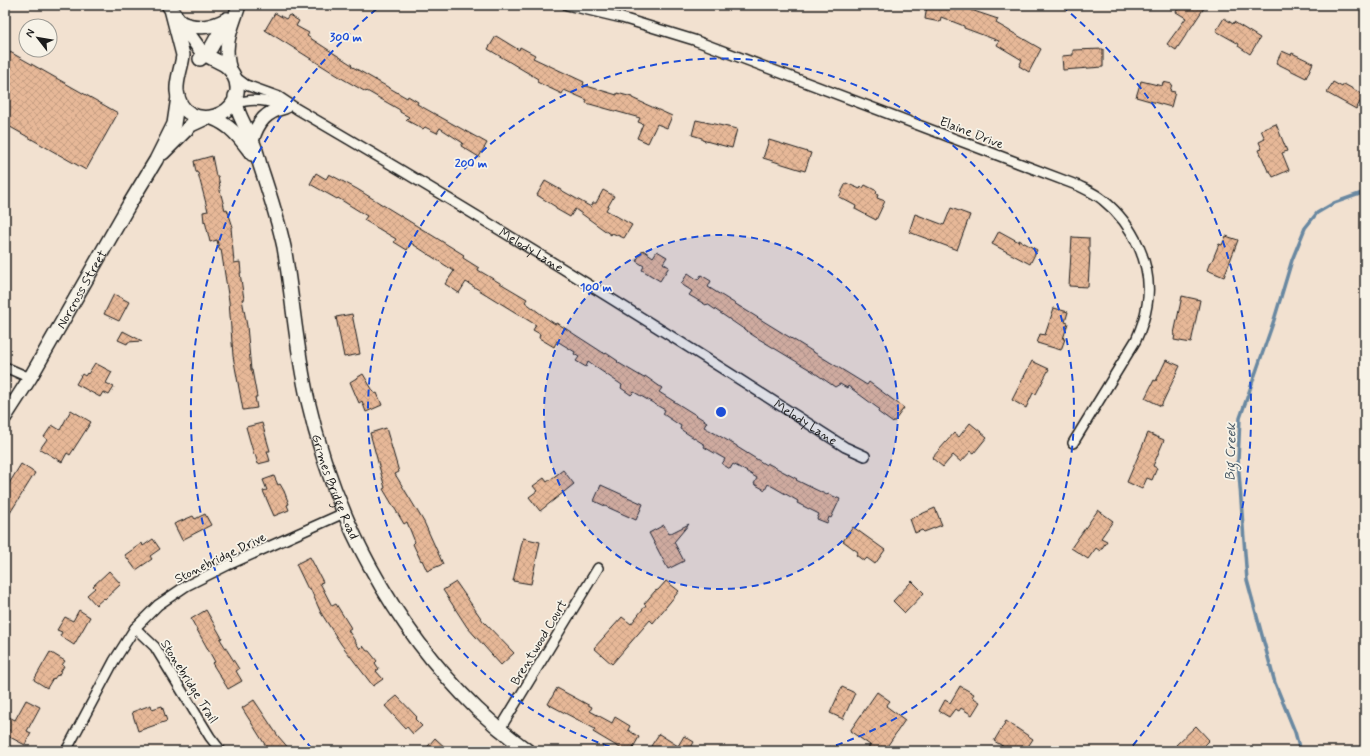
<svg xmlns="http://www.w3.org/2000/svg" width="1370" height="756" font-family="Mynerve,sans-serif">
<defs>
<pattern id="building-cross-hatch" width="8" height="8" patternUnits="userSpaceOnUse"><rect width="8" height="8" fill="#e7b898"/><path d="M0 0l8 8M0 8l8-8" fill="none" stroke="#c69e82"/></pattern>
</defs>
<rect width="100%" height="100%" fill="#f2e1d0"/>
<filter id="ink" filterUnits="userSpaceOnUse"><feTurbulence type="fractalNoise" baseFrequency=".025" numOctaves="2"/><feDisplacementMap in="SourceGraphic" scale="8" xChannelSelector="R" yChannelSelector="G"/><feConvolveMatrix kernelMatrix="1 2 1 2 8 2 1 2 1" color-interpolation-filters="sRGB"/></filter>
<g filter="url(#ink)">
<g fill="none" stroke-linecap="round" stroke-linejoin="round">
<!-- stream -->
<path stroke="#6988a1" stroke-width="3.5" d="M1300 751 1295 732 1275 683 1247 580 1238 460 1240 418 1274 320 1292 260 1305 228 1317 213 1334 203 1365 192"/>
</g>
<!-- building -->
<path fill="url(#building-cross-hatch)" stroke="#1c1c1c" d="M927 5H956L998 19 996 23 1041 49 1029 72 1019 66 1022 60 997 45 999 41 964 28V26L941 17 940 22 925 19Z
M1180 5H1206L1176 50 1167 44 1186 18 1176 12Z
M275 13 286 19 289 15 299 21 296 26 309 33 307 36 352 65 351 66 407 98 408 96 418 102 417 104 487 143 479 157 461 146 463 143 440 128 437 133 425 127 423 129 406 120 409 117 400 112V110L367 91 366 92 343 79 265 30Z
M1224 18 1233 24 1234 22 1260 38 1250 54 1238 46 1239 44 1216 31Z
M496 36 519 50 520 47 535 55 533 58 584 82 583 85 617 95V93L632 97V98L672 116 667 128 657 124 648 143 637 138 643 124 638 122 640 118 586 103 587 100 564 90 562 94 537 82 538 79 488 49Z
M1103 49V67L1063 70 1062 56 1073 55V50Z
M1282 51 1291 55 1292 53 1313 63 1306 78 1276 63Z
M10 52 118 113 86 170 5 124V61Z
M1141 81 1162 86 1163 82 1172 84 1170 91 1175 92 1171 107 1136 97Z
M1333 82 1342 87 1344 84 1364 95 1356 109 1327 93Z
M696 120 737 129 732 148 702 140V138L692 135Z
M1276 124 1287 151 1282 153 1289 170 1273 177 1270 171H1268L1259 150 1262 149 1259 142 1265 139 1261 130Z
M769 140 811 153 805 171 763 158Z
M212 156 216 176H218L220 186 219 187 225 210 227 209 233 227H231L234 263 240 262 241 273H240L244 299H242L247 326 251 370H252L257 397H255L257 408 243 410 233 356 229 301 221 249H219L217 240 210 242 205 221 204 222 203 212 208 211 198 173 196 172 194 161Z
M316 173 326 179 329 174 357 189 464 255 463 258 479 268 478 270 527 299 525 302 546 318 555 324 557 323 605 354 606 353 618 361 617 362 644 378 645 376 662 388 659 392 707 422 704 427 737 446V447L758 460 766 465 767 463 797 479 796 480 827 495 828 494 840 499 831 518 829 517 827 523 817 519 819 514 797 503 798 501 768 484 765 490 754 484 757 478 749 473 733 464 730 469 722 464 725 459 704 447 705 445 680 429 681 426 663 414 665 410 634 392 631 395 621 388 622 385 588 362 586 367 576 361 579 357 574 354 575 352 557 341 554 347 539 338 540 334 533 330 536 325 518 314 466 282 459 293 445 284 454 271 411 243 407 250 394 242 396 239 364 220 367 216 338 198 337 199 310 184Z
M545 181 591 207 593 203H596L603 190 614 196 606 210 632 225 624 238 612 233 611 235 575 209 570 217 556 209V207L537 195Z
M846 183 860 189 861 187 863 188 865 185 877 191 876 194 878 195 877 198 885 201 876 220 855 209 856 206 839 197Z
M951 208 970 215 957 250 909 232 915 214 944 225Z
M999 231 1019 242V240L1037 250 1030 264 992 244Z
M1226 236 1238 240 1224 277 1207 270 1210 262 1212 261 1219 244 1222 245Z
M1072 237 1089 238V251L1090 253 1088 287 1069 286Z
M643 250 653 257 657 251 667 257 663 263 669 267 660 281 642 270 644 266 636 261Z
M688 273 698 280 701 275 711 281 708 287 867 385 869 382 904 408 893 423 878 412 879 409 848 386 847 388 840 384 835 387 812 371 754 336 707 304 706 305 689 295 692 291 681 284Z
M114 294 129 302 119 321 104 314Z
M1182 296 1200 300 1191 343 1174 340 1175 334H1174Z
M1054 308 1068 312 1065 322 1068 323 1063 339H1065L1061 350 1037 343 1040 334 1045 335Z
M352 314 360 354 344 357 336 317Z
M123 331 142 341 128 342 127 344 118 340Z
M1166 360 1180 366 1161 406 1145 398 1154 380 1156 381Z
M1032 361 1049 369 1036 394 1033 393 1026 408 1012 400Z
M95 363 112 372 106 383 114 387 109 395 103 392 100 397 76 384 82 374 85 376 87 373 88 374Z
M363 374 375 394 377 393 382 405 366 412 362 401 359 403 350 382Z
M71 410 91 422 70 455 67 453 62 462 40 449 47 439 44 437 52 425 60 430Z
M262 423 270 451H267L270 461 258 464 255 454 254 455 246 427Z
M970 423 987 437 974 453 971 451 961 462 953 455 943 467 932 458 954 433 959 437Z
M386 428 399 472 395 474 424 522 443 564 427 571 422 560 421 561 413 544 415 542 407 522 404 524 383 489 385 488 370 433Z
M1148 433 1164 440 1153 466 1157 468 1152 480 1147 478 1142 489 1127 482Z
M21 464 35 473 5 521V490Z
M563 470 574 484 540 511 529 497 537 491 533 486 544 478 547 482Z
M274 476 278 485 280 484 284 491 289 504 287 505 289 510 274 516 263 491 267 490 263 480Z
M601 485 643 504 636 520 594 501Z
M935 508 942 525 924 532 922 530 915 533 910 519Z
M1098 510 1113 521 1101 538 1107 541 1100 551 1096 548 1088 559 1071 548Z
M205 514 211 525 182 540 174 524 193 516 195 519Z
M689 524 674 542 684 561 668 569 649 533 664 525 669 534Z
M853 527 885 550 875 564 867 558 864 561 856 555 858 552 843 541Z
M523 538 540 542 531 584 513 581Z
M153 539 160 549 150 556 152 559 136 570 125 555 142 543 143 546Z
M310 557 323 582 320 583 332 606 336 604 351 628 348 630 360 649 363 646 367 651H369L377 661 375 663 379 669 376 671 383 679 373 686 341 644 321 613 310 588 308 589 296 564Z
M109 571 121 584 105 599 104 598 96 605 87 595 95 588 93 586Z
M666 581 679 591 653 623 650 620 612 664 594 648 622 617 631 624 646 605 644 604 655 591 658 590Z
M912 581 924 593 905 613 893 601Z
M456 582 483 621 514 653 501 665 467 627 443 590Z
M79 610 90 617 74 645 60 636 62 632 57 630 65 617 73 621Z
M206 610 222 638 220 639 239 669 236 671 242 681 228 689 212 663 215 662 191 619Z
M50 652 65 661 62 665 64 666 58 676 57 675 54 679 53 678 47 688 34 680Z
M960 686 974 694 972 697 980 702 972 715 961 708 959 711 955 709 949 717 939 711 945 700 950 703Z
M842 687 855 693 843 719 830 713Z
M557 688 592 707 590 711 612 723 615 717 630 726 628 730 639 737 631 751H625L593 732 595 729 548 704Z
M877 692 890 701 886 706 905 720 884 751H866L870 745 850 731Z
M397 696 417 717 415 719 422 726 413 734 407 727 405 728 385 706Z
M26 700 40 707 27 731 31 733 25 745 6 735 9 730 5 727V724L9 717 15 720Z
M254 700 278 736 291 751H269L242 708Z
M151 705 152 709 162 706 167 721 138 731 132 712Z
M1006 721 1033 739 1025 751H1011L994 741Z
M1196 726 1209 740 1198 751H1181L1176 745Z
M659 734 678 746 684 736 694 742 689 751H659L651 746Z
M435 738 449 751H424Z"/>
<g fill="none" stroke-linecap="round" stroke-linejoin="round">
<defs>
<g id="street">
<path d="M567 5 622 18 694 40 1079 186C1087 190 1096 194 1103 200 1133 224 1154 266 1147 305 1145 318 1141 329 1136 340L1073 443"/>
<path id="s1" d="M234 76 246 85 279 97 297 109C483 217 665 331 845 447L865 456"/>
<path d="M236 104C252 97 269 101 286 107"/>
<path d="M5 367 30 378"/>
<path d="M135 628 155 647 210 737 221 751"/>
<path d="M500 729 598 568"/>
<path d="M66 751 114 661 135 628 158 605 186 586 228 565 344 513"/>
</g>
<g id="secondary">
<path d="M168 5 201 51C211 61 226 61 233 74 255 116 182 138 177 91 176 79 182 67 183 55L171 9"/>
<path d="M182 23C198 29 211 28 227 19"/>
<path d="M200 59 211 48 227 19"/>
<path d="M230 70C222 45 232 28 239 5"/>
<path id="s2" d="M235 96C237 115 245 124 252 141 256 148 258 157 260 165 269 192 278 219 284 247 293 298 296 350 308 401 334 516 392 626 477 709 493 724 510 738 528 751"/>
<path d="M212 118C231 125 240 138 252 154"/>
<path d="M252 141C258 121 266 112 285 107"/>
<path d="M163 153 191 125 206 118"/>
<path id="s3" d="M5 417 30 378 130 203 156 160 174 124 178 97"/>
</g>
</defs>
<!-- street casing -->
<use href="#street" stroke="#1c1c1c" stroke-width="12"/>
<!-- secondary casing -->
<use href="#secondary" stroke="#1c1c1c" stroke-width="16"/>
<!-- street -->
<use href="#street" stroke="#f7f3e8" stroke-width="9"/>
<!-- secondary -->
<use href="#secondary" stroke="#f7f3e8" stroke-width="13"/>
</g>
</g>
<!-- distance rings -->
<circle cx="721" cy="412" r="177" fill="#1d4ed8" fill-opacity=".12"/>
<g fill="none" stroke="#1d4ed8" stroke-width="2" stroke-dasharray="7 5">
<circle cx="721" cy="412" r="177"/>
<path d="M621 750A353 353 0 1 1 821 750"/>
<path d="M312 749A530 530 0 0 1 380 6M1062 6A530 530 0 0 1 1130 749"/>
</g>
<g text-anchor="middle" stroke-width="3.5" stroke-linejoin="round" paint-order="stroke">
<!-- street labels -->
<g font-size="13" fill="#1c1c1c" stroke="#f7f3e8">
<text transform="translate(972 132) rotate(21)" y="5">Elaine Drive</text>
<text dy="5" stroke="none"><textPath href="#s1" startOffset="345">Melody Lane</textPath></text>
<text dy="5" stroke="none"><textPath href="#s3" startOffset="149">Norcross Street</textPath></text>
<text dy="5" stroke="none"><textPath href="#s1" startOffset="669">Melody Lane</textPath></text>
<text dy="5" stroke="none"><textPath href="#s2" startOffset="405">Grimes Bridge Road</textPath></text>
<text transform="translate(220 557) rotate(-26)" y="5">Stonebridge Drive</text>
<text transform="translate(538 642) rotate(-59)" y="5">Brentwood Court</text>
<text transform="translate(190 681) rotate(58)" y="5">Stonebridge Trail</text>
</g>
<!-- water labels -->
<g font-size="14" font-style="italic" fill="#42525f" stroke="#f7f3e8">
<text transform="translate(1230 452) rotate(-89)" y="5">Big Creek</text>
</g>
</g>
<circle cx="721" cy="412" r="6" fill="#1d4ed8" stroke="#f7f3e8" stroke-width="2"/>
<g font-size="12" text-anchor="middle" font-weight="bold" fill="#1d4ed8" stroke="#f7f3e8" stroke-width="3.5" stroke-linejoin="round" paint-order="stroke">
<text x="346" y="41">300 m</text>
<text x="471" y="167">200 m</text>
<text x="596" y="291">100 m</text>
</g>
<!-- margin -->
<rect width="1370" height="756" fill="none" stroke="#f7f3e8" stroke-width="20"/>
<rect x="10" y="10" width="1350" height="736" fill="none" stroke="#1c1c1c" stroke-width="1.5" filter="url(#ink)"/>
<!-- north arrow -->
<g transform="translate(38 38) rotate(301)"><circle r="19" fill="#f7f3e8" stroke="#9f9d96"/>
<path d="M0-3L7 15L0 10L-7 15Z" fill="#1c1c1c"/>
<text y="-6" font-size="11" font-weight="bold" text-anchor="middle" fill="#1c1c1c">N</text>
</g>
</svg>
